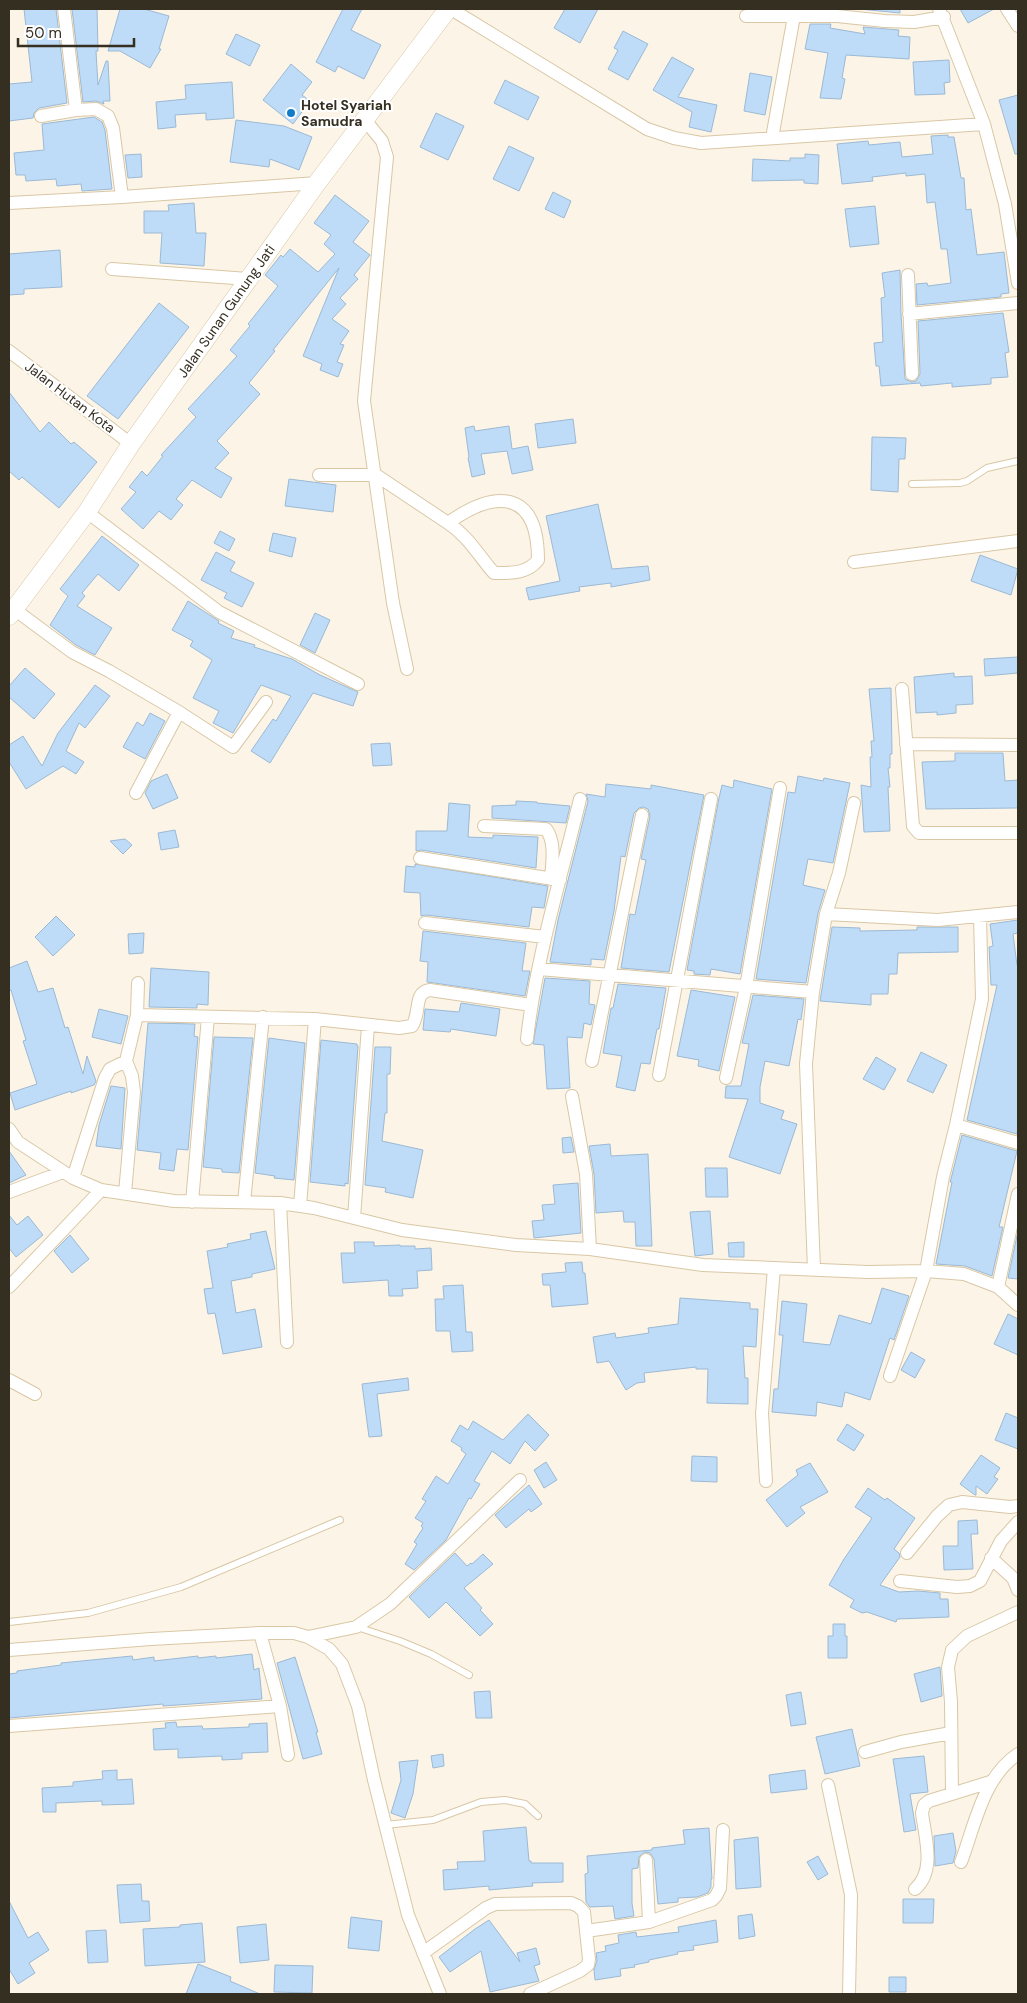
<svg xmlns="http://www.w3.org/2000/svg" width="1027" height="2003" font-family="'DM Sans',sans-serif">
<rect width="100%" height="100%" fill="#fcf5e7"/>
<!-- building -->
<path fill="#bedbf7" stroke="#9cb9d4" d="M24 9H56L67 103 39 108 34 113 33 118 9 121V84L32 82Z
M72 9H97L98 51H96L98 85 106 61H108L110 101H103L104 104 96 101 83 102Z
M120 9H144L169 16 159 49H161L150 68 120 51H108Z
M343 9H362L351 30 381 45 364 79 338 66 335 72 316 62Z
M565 9H598L580 43 554 28Z
M859 9H900V13Z
M960 9H994L968 23Z
M810 24H831L830 28 865 34 863 27 899 30 898 36 910 37 909 59 846 55 842 78 845 79 841 99 820 98 828 53 805 49Z
M623 31 648 44 628 80 608 69 618 50 614 48Z
M236 34 260 45 250 66 226 54Z
M672 57 694 69 678 97 717 105 711 132 689 127 692 112 653 90Z
M949 60 950 82 944 83 945 94 915 95 913 62Z
M291 64 312 82 302 95 310 101 293 124 263 100Z
M750 73 772 77 765 115 744 111Z
M505 80 539 97 528 120 494 103Z
M232 82 234 118 206 120V113L175 115 176 127 158 129 156 102 186 99 185 85Z
M1018 95V154H1015L999 100Z
M436 113 464 126 448 160 420 147Z
M94 117 102 122 105 130 112 189 82 191 81 184 57 186 56 179 26 181 25 175H16L14 153 44 150 42 124Z
M236 120 284 126 312 137 299 170 270 159 269 167 230 162Z
M948 135V137H954L961 178H964L966 210 971 209 977 255 1004 252 1009 293 1001 294V297L917 305 916 284 927 283 928 286 951 283 947 249H941L935 202 927 203 925 174 906 176V173L872 177 873 181 842 184 837 144 868 141 869 145 900 142 902 157 933 154 931 136Z
M509 146 534 158 519 191 493 179Z
M141 154 142 177 128 178 125 155Z
M805 154 819 155 818 184 804 183V180L752 181 753 159 790 161V158H805Z
M553 192 571 201 564 218 545 209Z
M335 195 369 221 353 242 370 255 354 275 358 279 340 298 346 304 332 319 349 331 340 344 344 345 337 362 343 364 338 377 320 370 322 364 303 356 339 268 273 350 275 351 249 383 260 394 217 441 229 453 215 468 232 478 221 498 192 480 176 499 183 505 171 520 159 511 143 529 121 509 136 492 129 487 142 471 147 476 163 456 161 455 196 417 188 409 237 356 230 350 250 326 248 324 278 286 265 275 281 255 283 257 290 249 318 272 335 254 324 244 331 235 314 223Z
M194 203 196 233H206L204 266 160 263 162 233H144V211H169L168 205Z
M875 206 879 244 850 247 845 209Z
M60 250 62 287 24 289V294L9 295V254Z
M900 270 901 314 905 379 912 382 916 381 920 374 918 321 1003 313 1009 352 1005 353 1008 377 991 378V384L952 387V383L921 386 920 383 881 386 879 366H876L874 343 883 342 881 298 885 297 882 273Z
M159 303 189 327 118 419 87 396Z
M9 392 40 432 49 422 71 444 74 442 97 462 59 508 22 477 19 480 9 471Z
M573 419 576 443 538 448 535 424Z
M474 426 475 431 509 426 512 449 528 446 533 470 512 474 507 451 481 454 485 474 472 477 468 458 469 457 465 428Z
M872 437 906 438 905 459H899L898 492 871 490Z
M289 479 336 485 333 512 285 506Z
M598 504 612 569 648 566 650 580 611 587V583L579 587 580 591 529 600 526 588 560 581 546 516Z
M220 531 235 539 229 551 214 543Z
M273 533 296 538 292 557 269 551Z
M102 536 139 565 119 591 98 574 82 593 85 596 77 606 112 628 95 655 76 645 50 625 68 596 60 589Z
M216 552 235 562 230 571 254 583 242 607 224 598 227 593 201 580Z
M980 555 1018 569 1011 595 971 581Z
M188 601 219 621 218 623 234 631 231 638 255 645 254 647 292 659 320 675 358 692 353 706 313 693 270 763 251 751 273 719 276 721 291 696 261 685 233 733 213 723 219 711 193 698 212 660 190 646 193 641 172 630Z
M315 613 330 620 315 653 300 645Z
M1018 657V673L985 676 984 659Z
M25 668 55 694 34 719 9 697V686Z
M954 673V677L972 676 973 704 956 705V713L937 715V712L916 713 914 677Z
M95 685 110 696 85 728 79 723 66 751 84 762 76 774 63 766 26 789 9 762V745L23 736 42 766 58 733Z
M891 688 892 754H890V768H888L890 787H888L890 831 864 832 861 785 871 787 870 757H872L871 741H874L869 689Z
M150 713 165 721 145 759 123 747 137 722 143 726Z
M390 743 392 765 373 766 371 744Z
M955 753H1003L1005 781 1018 780V808L926 809 922 762 955 761Z
M167 774 178 798 153 809 145 793 151 781Z
M798 776 823 781 824 778 850 783 833 863 808 859 803 885 825 890 818 913 806 983 756 979 788 792 795 793Z
M734 780 772 789 740 974 711 969 710 975 694 974V971L687 970 719 798 722 785 733 788Z
M606 784 651 789V785L704 795 669 972 621 968 630 914 635 915 646 860 641 859 650 816 648 809 643 807 639 808 634 813 625 857 621 856 614 911 604 960 591 959V965L550 962 558 920 588 801 586 794 605 797Z
M516 801 537 802V803L570 806 566 823 492 818V806L516 805Z
M449 803 470 805 468 837 493 838V835L538 837 536 868 421 850 416 851V831H447Z
M175 830 179 847 161 850 158 833Z
M125 839 132 845 123 854 110 841Z
M415 864 548 886 544 908 532 907 529 927 426 915 421 916 420 893 404 892 406 866 415 867Z
M56 916 75 935 53 956 35 937Z
M1018 920V933L1013 934 1017 965 1018 964V1126L1017 1134 967 1120 997 985H991L989 947 993 946 990 924Z
M832 927 860 928V931L917 930V927H958V952L898 953 897 974H889L888 994H871V1005L820 1001Z
M423 931 526 943 522 971H530L525 996 427 982 428 962 420 961Z
M144 933 143 953 129 954 128 934Z
M27 961 38 992 53 988 65 1028 68 1027 83 1074 87 1056 96 1081 94 1085 71 1093V1091L15 1110 10 1093 37 1084 23 1041 26 1040 11 990 9 991V968Z
M151 968 209 972 208 1005 197 1004V1008L149 1007Z
M545 978 590 981 589 1004 595 1005 591 1025 584 1023 582 1038 567 1037 570 1088 547 1089 544 1045 533 1044Z
M618 984 666 988 659 1029H657L650 1064 641 1063 635 1091 616 1087 622 1056 603 1053 611 1008H613Z
M691 990 735 997 719 1071 698 1066 699 1060 677 1056Z
M753 995 804 999 801 1020 798 1019 789 1066 765 1061 760 1087V1103L784 1111 781 1119 797 1124 780 1174 729 1157 748 1099 725 1098 726 1086H741L749 1044 742 1043Z
M461 1003 500 1009 496 1036 451 1029 450 1032 423 1030 425 1009 459 1012Z
M99 1009 128 1016 121 1044 92 1037Z
M148 1023 195 1024 194 1036 198 1037 188 1150 177 1149 174 1171 159 1169 161 1153 137 1150Z
M214 1037 253 1038 239 1173 222 1172V1169L203 1167Z
M269 1038 305 1043 294 1180 274 1178 275 1176 255 1173Z
M321 1040 357 1044V1046H358L348 1184 345 1183V1186L310 1182Z
M375 1047H391L390 1074H387V1113H385L382 1141 423 1150 413 1198 385 1192 386 1188 365 1185Z
M921 1052 947 1065 933 1093 907 1081Z
M876 1057 896 1069 884 1090 863 1079Z
M111 1086 125 1088 121 1149 96 1146 99 1125Z
M962 1135 1017 1151 999 1227H1003L992 1276 965 1266 936 1264 952 1182H950L951 1179Z
M571 1137 574 1152 563 1153 562 1138Z
M610 1144 611 1156 648 1154 652 1246H636L635 1222H624L623 1211 596 1213 594 1174 589 1146Z
M9 1151 26 1175 9 1183Z
M705 1168H727L728 1197H706Z
M578 1183 581 1233 534 1238 532 1221 544 1220 542 1205 555 1204 553 1185Z
M710 1211 713 1254 695 1256 690 1212Z
M9 1215 17 1225 28 1216 43 1235 16 1257 9 1248Z
M266 1231 275 1269 252 1274V1277L231 1281 236 1313 255 1309 262 1347 223 1354 215 1313 208 1314 204 1289 213 1288 207 1251 228 1247 227 1244 251 1239 250 1234Z
M1018 1231V1279L1008 1278Z
M70 1235 89 1259 72 1273 54 1251Z
M354 1242H374V1246L400 1245V1246H415V1249L431 1248 432 1270 417 1271 418 1288 402 1289 403 1296H389L388 1280 343 1283 341 1253H355Z
M744 1242V1257H729L728 1243Z
M582 1262 583 1273H585L588 1304 552 1307 550 1285H543L542 1274 566 1272 565 1263Z
M463 1285 466 1332H472L473 1351 452 1352 450 1331H436L435 1299H444L443 1286Z
M882 1288 909 1296 894 1340 890 1338 870 1400 845 1392 842 1407 817 1402 816 1416 772 1412 774 1389H778L783 1335H779L782 1301 807 1304 803 1342 830 1345 839 1315 871 1324Z
M680 1298 750 1303V1309H758L756 1347 743 1346 745 1378H748V1404L707 1403 708 1369H696V1367L644 1373 645 1382 637 1383 626 1390 609 1361 597 1363 593 1337 615 1333 616 1338 649 1333 648 1328 678 1324Z
M1008 1314 1018 1319V1355L994 1344Z
M911 1352 925 1360 915 1378 901 1370Z
M408 1378 409 1390 377 1394 382 1436 369 1437 362 1384Z
M1006 1413 1018 1418V1449L995 1440Z
M528 1414 549 1435 535 1451 525 1441 510 1464 492 1451 474 1481 480 1484 471 1499 469 1498 446 1540 414 1570 405 1564 417 1544 414 1542 423 1528 421 1526 423 1523 415 1518 426 1501 422 1499 436 1476 448 1484 466 1454 461 1450 462 1448 451 1441 460 1425 468 1430 473 1421 503 1440Z
M847 1424 864 1435 854 1451 837 1440Z
M981 1455 1000 1468 994 1477 998 1479 987 1494 976 1486V1495H975L960 1484Z
M692 1456 717 1457V1482L691 1481Z
M546 1462 557 1480 544 1488 534 1470Z
M810 1463 828 1492 800 1507 805 1513 787 1527 766 1500 798 1475 796 1470Z
M529 1485 542 1504 531 1512 529 1509 506 1528 495 1515Z
M868 1488 885 1500 887 1498 915 1518 894 1549 899 1553 900 1557 880 1585 899 1592 918 1591 940 1593V1599H948L949 1617 897 1619 896 1622 867 1612 862 1613 850 1607 854 1600 829 1585 844 1559 872 1518 855 1507Z
M977 1520 978 1534H971L973 1569 944 1570 943 1546H958V1521Z
M455 1553 467 1566 471 1563 472 1564 483 1554 493 1564 464 1588 482 1608 480 1610 493 1624 480 1636 446 1602 429 1618 409 1597Z
M833 1624H845V1636H847V1658H828V1636H833Z
M252 1654 254 1670 259 1668 262 1699 163 1706V1704L9 1718V1674L17 1673V1671L61 1665V1663L132 1656 133 1660 154 1657V1661L198 1656V1658L216 1656V1658Z
M295 1657 318 1732H316L322 1754 303 1759 277 1663Z
M940 1667 942 1696 921 1702 914 1674Z
M490 1691 492 1718H476L474 1692Z
M801 1692 806 1724 791 1726 786 1695Z
M176 1722 177 1727 202 1726 203 1729 249 1727V1724L267 1723 268 1752 242 1753V1759L222 1760V1756L178 1758V1749L154 1750 153 1729 166 1728 165 1723Z
M852 1729 860 1766 825 1774 816 1737Z
M443 1754 444 1766 433 1768 431 1756Z
M924 1756 928 1792 910 1794 916 1830 904 1832 893 1759Z
M418 1760 413 1794 405 1818 391 1813 401 1780 399 1762Z
M117 1770V1780L132 1779 134 1804 102 1805V1801L56 1803V1812H43L42 1788 73 1786V1782L103 1779 102 1771Z
M805 1770 807 1789 771 1793 769 1775Z
M526 1827 529 1861H531V1863H563V1882L532 1883 533 1886 489 1890V1886L444 1890 443 1870 458 1869 457 1862 485 1861 483 1831Z
M709 1828 712 1879H711V1887L708 1893 697 1897 678 1898V1902L658 1904 654 1859 650 1853 645 1852 639 1857 638 1868 632 1869V1903L634 1916 615 1919 613 1906 590 1907 586 1902 585 1874 588 1873 587 1856 652 1850V1848L685 1844 683 1830Z
M953 1833 956 1851 953 1863 935 1866 934 1836Z
M758 1837 761 1887 736 1889 734 1840Z
M818 1856 828 1874 818 1880 807 1862Z
M141 1884 142 1901H149L150 1921 120 1923 117 1885Z
M903 1899H934L933 1923H903Z
M9 1901 28 1938 38 1932 49 1950 29 1963 35 1973 18 1984 9 1969Z
M752 1914 755 1936 739 1939 738 1916Z
M351 1917 382 1921 379 1951 348 1948Z
M489 1920 520 1962 517 1953 536 1948 540 1964 534 1966 539 1981 490 1992 481 1951 450 1972 439 1957 475 1929Z
M716 1920 718 1942 693 1946 694 1950 677 1952 678 1954 649 1960V1962L634 1965 635 1967 620 1969 621 1976 595 1980 594 1970 597 1960 596 1953 606 1951 605 1946 619 1943 618 1935 636 1932 637 1937 679 1932 678 1927Z
M202 1923 205 1962 145 1966 143 1929 180 1927V1925Z
M266 1924 269 1960 240 1963 237 1927Z
M106 1930 108 1962 88 1963 86 1931Z
M198 1964 231 1977 230 1981 260 1994H186Z
M275 1965 313 1966 312 1993 274 1992Z
M889 1977H906V1992H889Z"/>
<g fill="none" stroke-linecap="round" stroke-linejoin="round">
<defs>
<path id="lane" d="M912 484 960 483 967 481 987 468 1018 461
M9 1622 88 1613 181 1587 340 1520
M357 1627 400 1641 431 1654 469 1675
M385 1825 433 1820 481 1802 505 1800 525 1804 538 1816"/>
<path id="street" d="M64 9 76 110
M451 9 647 129 674 138 701 143 984 124
M939 9 984 124 1005 204 1018 283
M1007 9 1018 26
M746 16H837L885 21 914 22 944 17
M41 116 76 110 96 109 108 116 113 128 122 197
M365 120 382 141 387 157 364 401 393 603 407 669
M772 138 794 16
M9 203 122 197 317 183
M112 269 248 279
M908 275 912 374
M909 314 1018 303
M9 351 131 444
M319 475H376L448 523C497 488 538 491 538 560 527 574 511 573 494 573 479 556 468 536 448 523
M87 512 219 612 358 684
M854 562 1018 541
M14 609 72 652 109 671 179 712 233 747 266 702
M902 689 913 826 919 833H1018
M906 744 1018 745
M136 793 179 712
M484 826 546 829C556 842 552 864 551 879
M420 858 560 880
M826 914 938 920 1018 912
M425 923 545 937
M539 969 813 992
M137 1015 315 1019 399 1028 412 1026C421 1013 413 992 430 990L531 1005
M527 1039C536 958 561 878 580 799
M592 1061 642 815
M659 1075 711 799
M726 1078 746 987 780 788
M572 1096 586 1174 590 1249
M956 1125 1018 1143
M9 1129 18 1142 73 1178 101 1190 174 1201 280 1203 314 1208 402 1230 516 1245 590 1249 703 1265 868 1272 926 1271 964 1274 998 1287 1018 1305
M73 1178 105 1078 110 1069 126 1061
M9 1192 63 1172
M125 1193 134 1092 132 1076 126 1061 137 1015 138 983
M192 1202 208 1017
M244 1202 263 1017
M280 1203 287 1342
M300 1206 315 1019
M354 1218 368 1026
M814 1269 806 1064 813 992 826 914 839 873 854 803
M9 1287 101 1190
M998 1287 1018 1194
M890 1376 926 1271 943 1177 956 1125 982 999 980 916
M9 1380 35 1394
M766 1481 762 1413 774 1268
M907 1553 937 1516 949 1505 962 1502 1010 1507 1018 1506
M991 1558 1013 1578 1018 1590
M900 1581 957 1587 970 1586 980 1581 1001 1541 1018 1522
M260 1633 280 1706 288 1755
M308 1637 356 1627 390 1604 520 1480
M9 1650 151 1639 260 1633H294L308 1637 329 1649 342 1664 358 1706 374 1780 408 1915 440 1994
M9 1726 280 1706
M865 1752 901 1742 951 1733
M828 1785 851 1895 849 1994
M952 1794 951 1702 948 1667 952 1650 967 1636 1018 1612
M646 1860 649 1922
M961 1862C975 1825 983 1777 1018 1754
M915 1889C936 1871 925 1837 922 1813L924 1805 929 1801 990 1782
M586 1931 649 1922 712 1900 716 1896 720 1888 723 1830
M423 1953 486 1908 495 1904 571 1903 578 1906 584 1912 589 1959 588 1965 580 1971 530 1994"/>
<path id="secondary" d="M9 616 87 512 131 444 317 183 448 9"/>
</defs>
<!-- lane casing -->
<use href="#lane" stroke="#d9c7a5" stroke-width="8"/>
<!-- street casing -->
<use href="#street" stroke="#d9c7a5" stroke-width="14"/>
<!-- secondary casing -->
<use href="#secondary" stroke="#d9c7a5" stroke-width="19"/>
<!-- lane -->
<use href="#lane" stroke="#fff" stroke-width="6"/>
<!-- street -->
<use href="#street" stroke="#fff" stroke-width="12"/>
<!-- secondary -->
<use href="#secondary" stroke="#fff" stroke-width="18"/>
</g>
<!-- markers -->
<circle fill="#137cc7" stroke="#fff" stroke-width="2" cx="291" cy="113" r="5"/>
<g text-anchor="middle" stroke-width="4" stroke-linejoin="round" paint-order="stroke">
<!-- poi labels -->
<g font-size="14" font-weight="bold" fill="#352f21" stroke="#fff" text-anchor="start">
<text x="301" y="110">Hotel Syariah<tspan x="301" dy="16">Samudra</tspan></text>
</g>
<!-- street labels -->
<g font-size="14" fill="#352f21" stroke="#fff">
<text transform="translate(226 311) rotate(-55)" y="5">Jalan Sunan Gunung Jati</text>
<text transform="translate(70 397) rotate(37)" y="5">Jalan Hutan Kota</text>
</g>
</g>
<!-- border -->
<rect width="1027" height="2003" fill="none" stroke="#352f21" stroke-width="20"/>
<!-- scale -->
<path d="M18 38v8h116v-8" fill="none" stroke="#352f21" stroke-width="2.5"/>
<text x="25" y="38" font-size="15" fill="#352f21" stroke="#ffffff" stroke-width="4" paint-order="stroke">50 m</text>
</svg>
